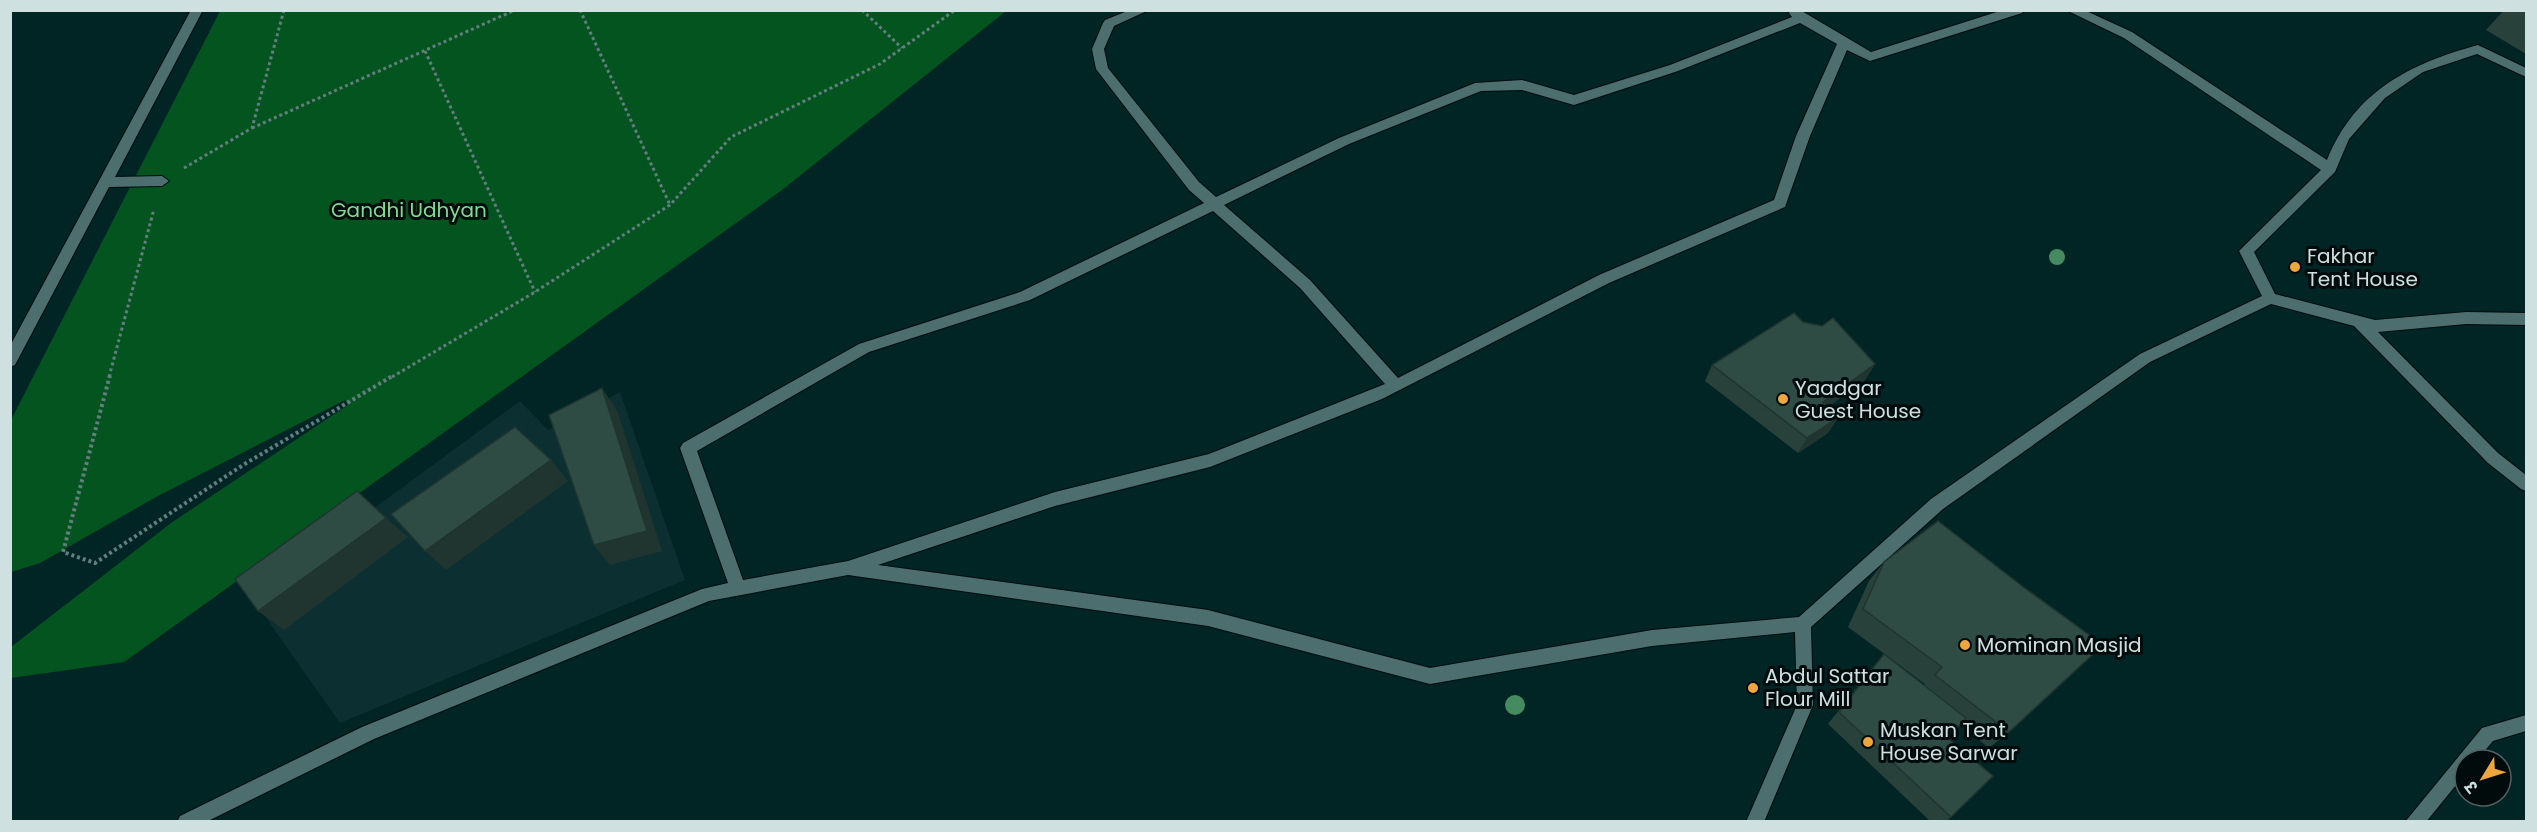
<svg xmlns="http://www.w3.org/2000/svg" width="2537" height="832" font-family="Poppins,'Noto Sans Devanagari',sans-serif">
<rect width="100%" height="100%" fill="#012425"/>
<!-- built -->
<path fill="#0c3031" d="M620 392 685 580 340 723 252 598 520 401 548 430Z"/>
<!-- green -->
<path fill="#045420" d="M220 11H1006L782 190 124 662 11 678V647L171 523 348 405 345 400 156 497 40 563 11 572 10 422Z"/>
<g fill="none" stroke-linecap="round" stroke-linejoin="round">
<defs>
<path id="street" d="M191 10H203L115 177 162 176 169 181 162 186 109 187 15 365 10 367V346Z
M1130 10H1149L1114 26 1104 49 1108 68 1199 182 1216 197 1339 138 1475 83 1522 80 1574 95 1670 65 1792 17 1789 13 1790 10H1800L1871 52 2003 10H2024L2022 13 1870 61 1847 50 1810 136 1785 207 1609 283 1382 399 1210 467 1055 506 878 565 1208 610 1430 668 1652 630 1799 617 1931 499 2140 354 2262 296 2239 251 2321 170 2124 38 2066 10H2084L2132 32 2327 160C2355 91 2409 64 2478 45L2526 68V77L2477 54 2423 72 2385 98 2349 139 2335 172 2254 252 2275 294 2375 320 2466 312 2526 313V325L2466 324 2378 332 2498 453 2526 475V491L2521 489 2488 463 2354 326 2271 304 2150 362 1943 509 1811 627 1813 705 1764 822H1746L1797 705 1795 632 1652 646 1430 684 1208 626 848 575 709 601 374 739 206 822H177L180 816 362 727 702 589 728 583 680 448 683 443 859 344 1020 292 1204 203 1189 190 1096 69 1092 49 1103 23 1105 20ZM1800 23 1837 44 1796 136 1774 200 1599 275 1398 378 1310 280 1224 205 1349 144 1481 91 1522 90 1574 105 1678 71ZM1213 211 1300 288 1385 384 1209 454 1055 492 848 561 743 580 697 451 869 352 1030 300Z
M2526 715V731L2493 741 2477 760H2465V774L2426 822H2405L2482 728Z"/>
</defs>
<!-- street casing -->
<use href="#street" stroke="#000c0d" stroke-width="2"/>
<!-- path-far1 -->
<path stroke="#637e7f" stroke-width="3" stroke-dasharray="3 3" stroke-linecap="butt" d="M580 10 670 205
M862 10 902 48
M425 51 535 292
M252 128 515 10
M184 168 252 128 284 10
M109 377 154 209
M392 377 535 292 670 205 731 137 880 64 955 10"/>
<!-- path -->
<path stroke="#637e7f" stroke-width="4" stroke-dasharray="3 3" stroke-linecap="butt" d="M110 375 63 552 95 563 243 465 394 375"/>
<!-- street -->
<use href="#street" fill="#4c6e6f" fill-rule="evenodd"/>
</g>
<!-- trees -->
<g fill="#468a60">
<circle cx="2057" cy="257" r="8"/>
<circle cx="1515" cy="705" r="10"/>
</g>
<!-- wall -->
<path fill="#28413a" d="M2504 10H2526V54L2486 30Z
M1803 322 1875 364 1865 380 1828 407 1838 418 1828 433 1798 453 1705 381 1712 365Z
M1884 562 2009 732 1989 748 1960 725 1948 738 1951 817 1946 822H1931L1828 724 1873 667 1884 654 1924 685 1925 684 1848 627 1869 581Z"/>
<!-- shaded-wall -->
<path fill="#203530" d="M1875 364 1865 380 1814 417 1823 402Z
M602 388 617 410 662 551 610 565 594 545Z
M1838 418 1828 433 1798 453 1807 438Z
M551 460 568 481 446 570 425 551Z
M386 518 408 537 284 630 258 611Z"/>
<!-- building -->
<path fill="#2e4c44" stroke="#203530" stroke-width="1.5" d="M1794 313 1803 322 1822 326 1833 318 1875 364 1823 402 1838 418 1807 438 1712 365Z
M602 388 647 531 594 545 549 415Z
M515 427 551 460 425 551 391 514Z
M357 491 386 518 258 611 235 579Z
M1938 521 2022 586 2103 645 2009 732 1935 675 1942 667 1863 609 1884 562Z
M1884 654 1966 718 1948 738 1993 776 1951 817 1839 712Z"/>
<!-- markers -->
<g fill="#efa73d" stroke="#010b0b" stroke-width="2">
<circle cx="2295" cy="267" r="6"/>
<circle cx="1783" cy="399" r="6"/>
<circle cx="1965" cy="645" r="6"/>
<circle cx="1753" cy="688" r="6"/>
<circle cx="1868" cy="742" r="6"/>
</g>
<g text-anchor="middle" stroke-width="6" stroke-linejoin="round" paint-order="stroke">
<!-- park labels -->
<g font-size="20" fill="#7edd90" stroke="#010b0b">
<text x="409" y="217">Gandhi Udhyan</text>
</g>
<!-- poi labels -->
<g font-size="20" fill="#cee0e0" stroke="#010b0b" text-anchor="start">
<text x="2307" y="263">Fakhar<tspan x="2307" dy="23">Tent House</tspan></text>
<text x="1795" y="395">Yaadgar<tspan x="1795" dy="23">Guest House</tspan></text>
<text x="1977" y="652">Mominan Masjid</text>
<text x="1765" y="683">Abdul Sattar<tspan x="1765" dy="23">Flour Mill</tspan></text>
<text x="1880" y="737">Muskan Tent<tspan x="1880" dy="23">House Sarwar</tspan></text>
</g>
</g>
<!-- border -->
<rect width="2537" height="832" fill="none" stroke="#cee0e0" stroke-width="24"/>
<!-- north arrow -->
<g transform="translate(2483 778) rotate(232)"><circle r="28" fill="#010b0b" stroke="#536060" stroke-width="1.5"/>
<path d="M0-4.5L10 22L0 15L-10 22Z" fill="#efa73d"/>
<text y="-9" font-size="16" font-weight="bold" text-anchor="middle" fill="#cee0e0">उ</text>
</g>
</svg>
